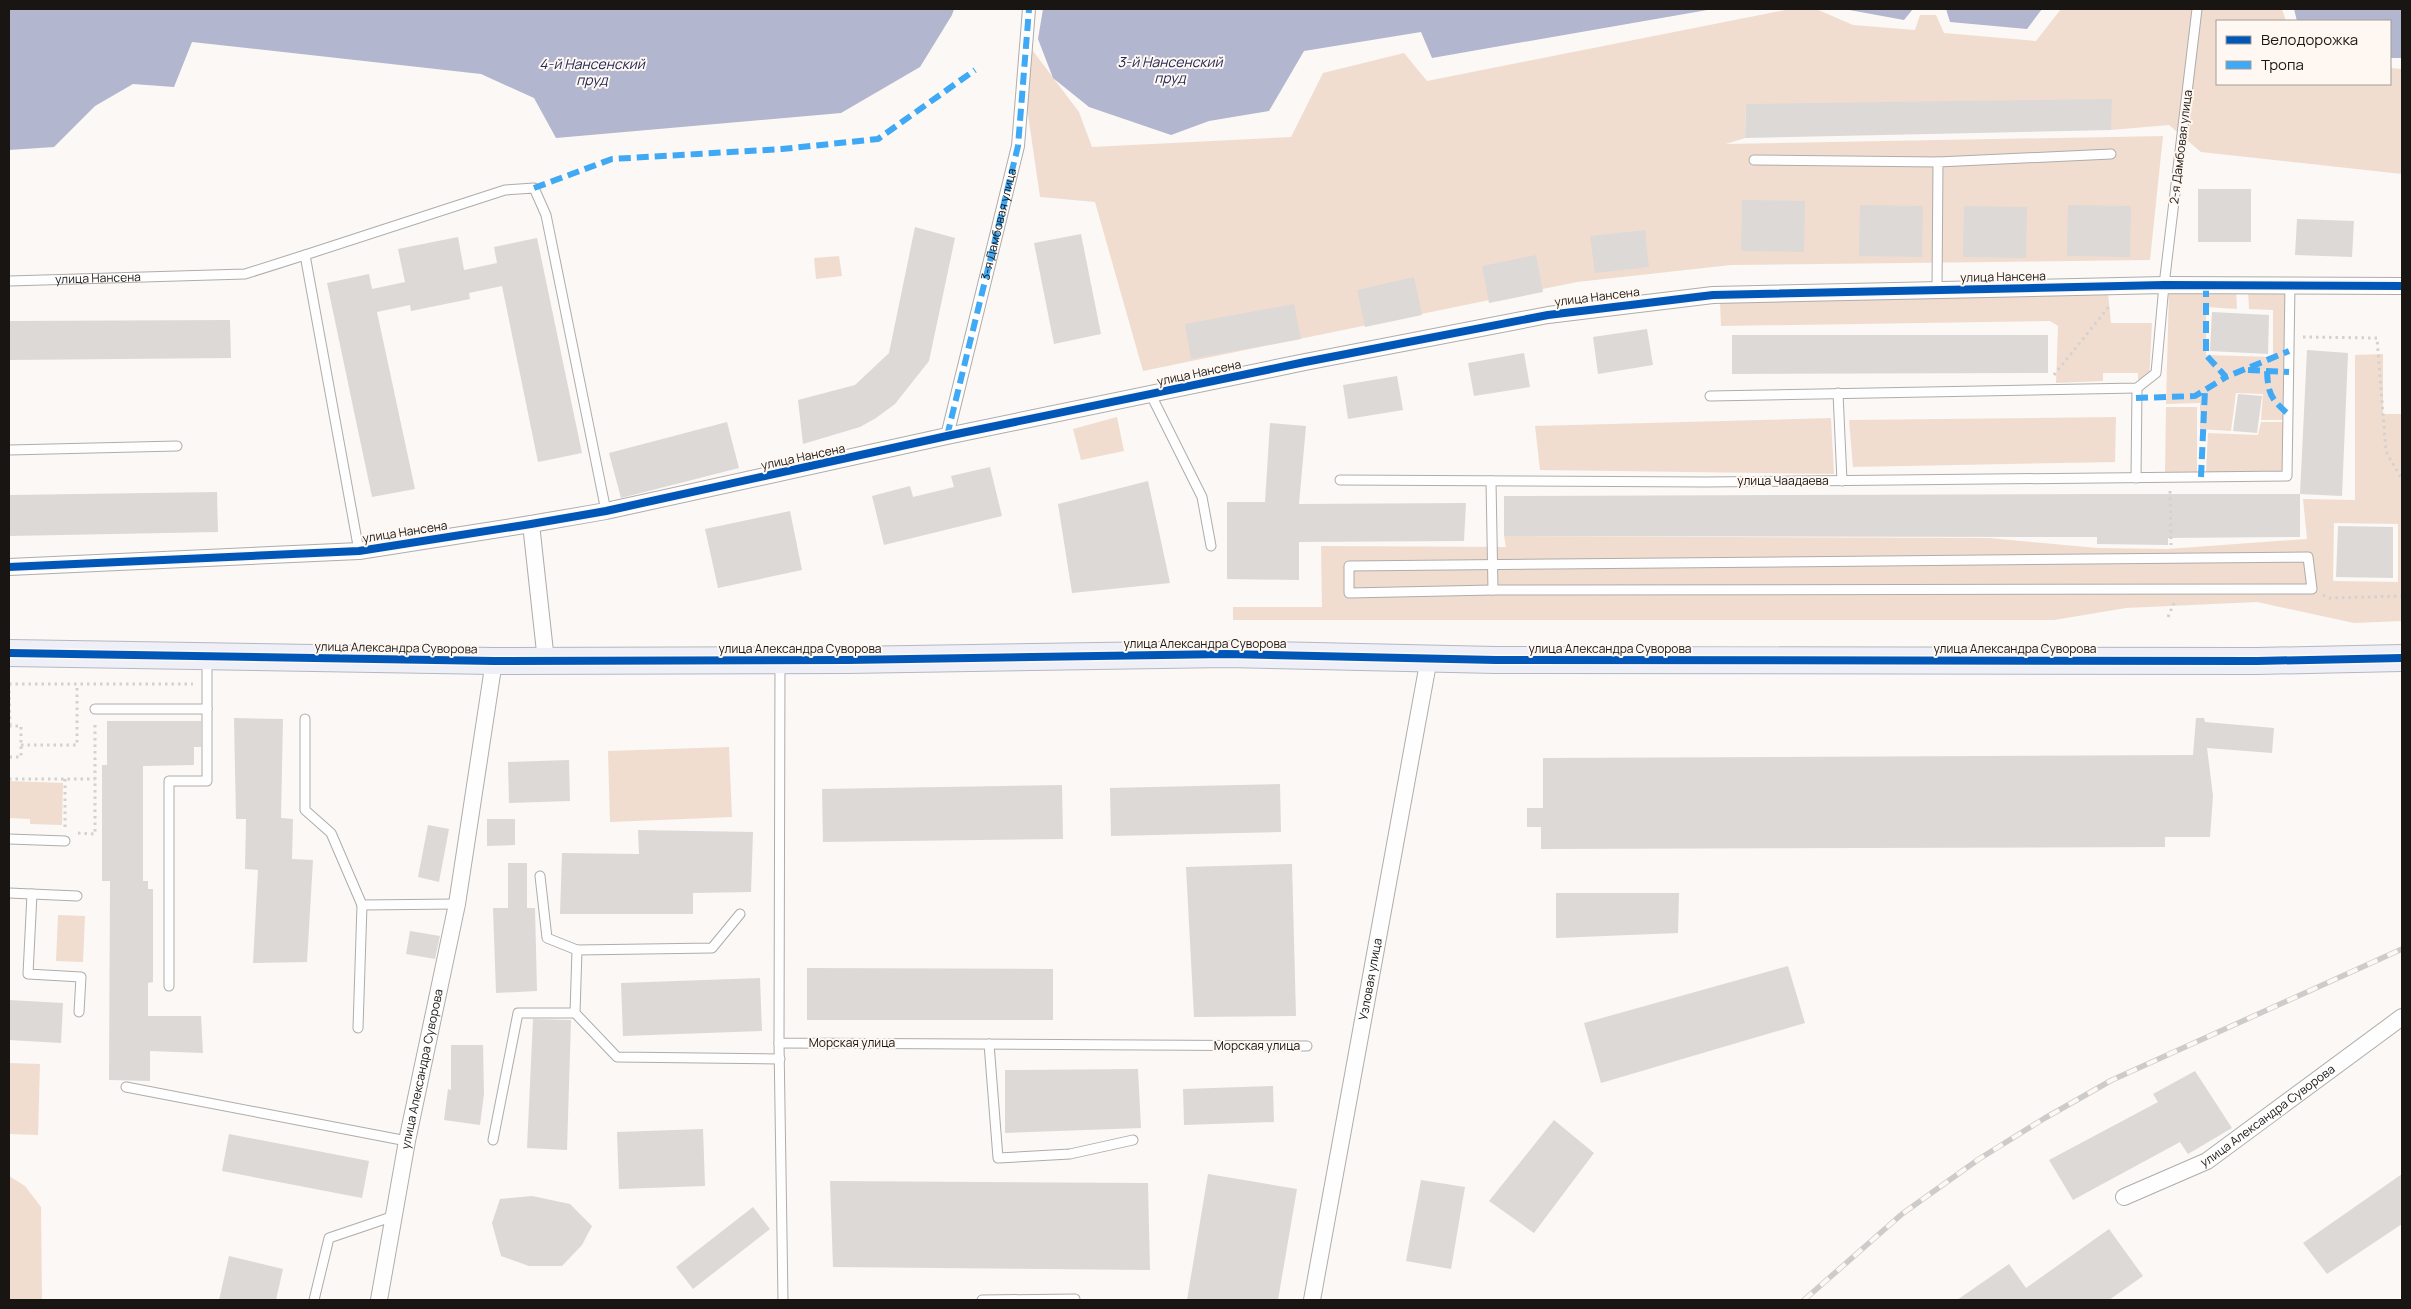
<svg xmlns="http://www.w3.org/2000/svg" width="2411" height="1309" font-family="Manrope,sans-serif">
<rect width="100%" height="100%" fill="#fbf8f5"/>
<!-- green -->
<path fill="#f1ddd0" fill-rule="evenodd" d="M1790 9H1816L1853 25 1915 30 1920 15H1936L1944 33 2036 41 2061 9H2282L2286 21H2217V84H2390V68L2402 69V174L2201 152 2169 125 2111 130 1746 105 1745 138 1726 144 2163 136 2150 260 1731 265 1577 282 1143 371 1095 202 1040 197 1024 87V39L1079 112 1092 147 1291 137 1323 73 1404 53 1427 81Z
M839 256 842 276 816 279 814 258Z
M2169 289 2236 290 2237 309 2206 307V355L2273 357V310L2249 309 2248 291 2287 290 2285 420H2261L2263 394 2236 393 2231 431 2200 429V403L2166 404Z
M2108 293 2111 323H2152L2149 383H2138V373H2103V381L2056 383 2058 326 2050 321 1721 326 1720 302Z
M2383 354V414H2402V621L2354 623 2257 602 2126 608 2054 620H1233V607H1322L1321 546 1506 547 1504 536 1989 538 2097 548 2167 549 2307 539 2303 499 2355 500V355ZM2334 523 2398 524V582L2333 581Z
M2166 407H2197V473H2165Z
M1117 417 1124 451 1081 460 1073 429Z
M2116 417 2115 462 1853 467 1849 420Z
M1831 418 1834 474 1540 470 1535 426Z
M2261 422H2285L2283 471 2206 473 2208 433 2258 435Z
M729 747 732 817 610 822 608 751Z
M9 781 63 783 62 825 30 824V819L9 818Z
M58 915 85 916 83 962 56 961Z
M9 1063 40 1064 38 1135 9 1134Z
M9 1176 25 1186 41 1207 42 1300H9Z"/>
<!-- water -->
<path fill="#b2b6ce" d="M9 9H954L952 15 920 67 841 113 556 138 534 98 481 74 192 42 174 87 133 84 95 106 54 147 9 150Z
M1043 9H1713L1432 58 1421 32 1304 51 1269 111 1209 121 1171 135 1089 107 1053 78 1038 39Z
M1844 9H1913L1904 20Z
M1946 9H2042L2027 29 1950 22Z
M2294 9H2402V58H2390V21H2297Z"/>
<!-- building -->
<path fill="#ddd9d7" d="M2112 99 2111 130 1745 138 1746 104Z
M2198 189H2251V242H2198Z
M1742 200 1805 201 1804 252 1741 251Z
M1860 205 1923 206 1922 257 1859 256Z
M2068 205 2131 206 2130 257 2067 256Z
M1964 206 2027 207 2026 258 1963 257Z
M2297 219 2354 221 2352 257 2295 255Z
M915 227 955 238 929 361 895 404 876 418 860 427 803 444 798 400 855 385 889 353Z
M1645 230 1649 267 1595 273 1590 236Z
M1081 234 1101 334 1054 344 1034 243Z
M458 237 464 270 497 263 494 247 537 238 582 453 538 462 502 286 469 293 470 299 411 311 410 305 377 312 415 489 372 497 327 283 369 274 372 289 405 282 398 249Z
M1536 255 1543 292 1489 303 1482 266Z
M1414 277 1422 315 1365 327 1357 290Z
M1294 304 1301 339 1191 359 1185 324Z
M2212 312 2269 315 2268 354 2210 351Z
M230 320 231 358 9 360V321Z
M1647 329 1653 365 1598 374 1593 337Z
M1732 335H2048V373L1732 374Z
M2307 350 2348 353 2342 496 2300 494Z
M1524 353 1530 387 1474 396 1468 363Z
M1397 376 1403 410 1348 419 1343 385Z
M2238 394 2262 396 2257 433 2233 431Z
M727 422 739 468 621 498 609 453Z
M1270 423 1306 426 1299 504 1466 503 1464 541 1299 542V580L1227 579V502H1265Z
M990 467 1002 516 884 545 872 496 910 486 913 497 954 487 951 476Z
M1148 481 1170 583 1072 593 1058 504Z
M217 492 218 532 9 536V495Z
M2096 494H2300V537L2168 538V545L2097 544V537L1504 536V496Z
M790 511 802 570 718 588 705 529Z
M2338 526 2393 527V578L2336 577Z
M234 718 283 719 281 818 293 819 292 859 313 860 307 962 253 963 258 870 245 869 246 819H236Z
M2196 718H2204L2205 722 2274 728 2272 753 2207 748 2213 796 2210 837H2165V847L1541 849V827H1527V808H1543V758L2193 755Z
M107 721H201V747H194V765L143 766V881H148V889H153V982L148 983V1016H201L203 1053 150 1051V1081L109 1080 110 881H102V765H107Z
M569 760 570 801 509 803 508 762Z
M1280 784 1281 832 1111 836 1110 788Z
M1062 785 1063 839 823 842 822 789Z
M487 819H515V845L487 846Z
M428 825 449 829 439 882 418 877Z
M638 830 753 832 751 892 693 893V914H560L562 853 639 854Z
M508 863H527V908H535L537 991 496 993 493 908H508Z
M1292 864 1296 1016 1194 1017 1186 867Z
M1556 893H1679L1678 933 1556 938Z
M410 931 440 936 435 959 406 954Z
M1788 966 1805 1023 1601 1083 1584 1023Z
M807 968 1053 969V1020H807Z
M760 978 762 1031 623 1036 621 983Z
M9 1000 63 1003 61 1043 9 1040Z
M533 1019 571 1020 567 1150 527 1148Z
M451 1045H483L484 1094 480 1125 444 1120 448 1089 451 1090Z
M1138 1069 1141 1128 1005 1133V1070Z
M2195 1071 2232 1128 2188 1154 2180 1142 2073 1200 2049 1160 2158 1102 2153 1094Z
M1273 1086 1274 1122 1184 1125 1183 1089Z
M1554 1120 1594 1153 1534 1233 1489 1201Z
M703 1129 705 1186 619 1189 617 1132Z
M229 1134 369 1161 362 1198 222 1171Z
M1208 1174 1297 1189 1278 1300H1187Z
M2402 1174V1224L2327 1274 2303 1243Z
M1421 1180 1465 1187 1451 1269 1406 1261Z
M830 1181 1148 1183 1150 1270 833 1267Z
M532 1196 570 1204 592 1226 582 1245 562 1266H529L501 1256 492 1223 500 1199Z
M753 1207 770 1229 693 1289 676 1267Z
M2109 1229 2143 1276 2109 1300H1957L2009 1264 2026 1288Z
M229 1256 283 1269 276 1300H219Z"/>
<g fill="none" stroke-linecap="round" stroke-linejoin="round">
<defs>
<g id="service">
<path d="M1754 160 1938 162"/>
<path id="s1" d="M9 281 245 274 305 255"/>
<path d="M1937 290 1938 162 2111 154"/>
<path d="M1838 393 1842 481"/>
<path d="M1151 395 1202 497 1211 546"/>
<path d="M1710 396 2137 388 2156 373 2164 285 2197 9"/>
<path d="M9 450 177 446"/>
<path d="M2136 478 2137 388"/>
<path d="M1340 480 1706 482 2287 476 2290 285"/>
<path d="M1491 481 1493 590"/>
<path d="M359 551 305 255 505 190 534 188 546 215 606 511"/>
<path d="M2308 557 2312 589 1493 590 1349 593V566Z"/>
<path d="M780 662 779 1043 1307 1046"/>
<path d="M95 709H207"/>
<path d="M305 719V810L331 833 362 905 457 904"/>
<path d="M9 839 65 841"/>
<path d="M540 876 547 938 577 950 575 1013 617 1057 780 1059"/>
<path d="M9 893 77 896"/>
<path d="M32 894 28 974 81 977 79 1012"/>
<path d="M577 950 712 948 740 914"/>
<path d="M169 986V781H207V659"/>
<path d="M358 1028 362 905"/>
<path d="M779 1043 783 1300"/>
<path d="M989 1044 998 1158 1070 1154 1133 1140"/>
<path d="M126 1087 407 1141"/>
<path d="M493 1140 518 1013H575"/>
<path d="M314 1300 329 1238 394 1216"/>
<path d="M982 1300 1075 1299"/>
</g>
<g id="pedestrian">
<path id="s2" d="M947 436 1018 146 1029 9"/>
</g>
<g id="minor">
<path d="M531 524 546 661"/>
<path d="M9 567 359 551 531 524 606 511 947 436 1305 362 1548 315 1713 295 2164 285 2402 286"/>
<path id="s3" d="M2124 1197 2207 1161 2402 1017"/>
<path id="s4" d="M379 1300 407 1141 457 904 494 661"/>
<path id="s5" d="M1312 1300 1429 658"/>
</g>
<path id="primary" d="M9 653 494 661 847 660 1226 654 1496 660 2257 661 2402 658"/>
</defs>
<!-- service casing -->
<use href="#service" stroke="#afacaa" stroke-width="11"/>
<!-- pedestrian casing -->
<use href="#pedestrian" stroke="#afacaa" stroke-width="14"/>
<!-- minor casing -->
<use href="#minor" stroke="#afacaa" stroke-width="18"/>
<!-- primary casing -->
<use href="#primary" stroke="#b6b7c1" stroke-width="28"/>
<!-- path -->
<path stroke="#d3d2d0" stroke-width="3" stroke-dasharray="2.5 4" stroke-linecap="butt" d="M2303 337 2377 338 2386 452 2402 479
M2054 375 2111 304
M2170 491 2171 545
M2323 595 2330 598 2402 596
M2168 617 2174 603
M9 684H193
M9 684 10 726
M9 726H21V757H9
M21 745H77V684
M9 779H95
M65 779V828
M78 833 95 834V722"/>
<!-- service -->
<use href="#service" stroke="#fefefe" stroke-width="9"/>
<!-- pedestrian -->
<use href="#pedestrian" stroke="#fefefe" stroke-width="12"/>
<!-- minor -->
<use href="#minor" stroke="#fefefe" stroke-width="16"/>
<!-- primary -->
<use href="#primary" stroke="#eff0f7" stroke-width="26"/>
<defs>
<path id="rail" d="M1804 1300 1902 1214 1979 1159 2045 1118 2112 1080 2402 949"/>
</defs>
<!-- rail casing -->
<use href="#rail" stroke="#cdccca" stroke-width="5.5"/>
<!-- rail -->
<use href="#rail" stroke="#fef7f2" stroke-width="4" stroke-dasharray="11" stroke-linecap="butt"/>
<!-- quiet -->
<path stroke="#3fa9f5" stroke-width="6" stroke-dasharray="12 6" stroke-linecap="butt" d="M534 188 612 159 782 149 878 139 975 70
M2206 285V355L2226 377 2289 351
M2248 370 2289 372
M2267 371C2268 394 2271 399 2288 414
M2136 398 2195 396 2226 377
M947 436 1018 146 1029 9
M2201 477 2205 390"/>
<defs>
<path id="cycleway" d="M9 567 359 551 531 524 606 511 947 436 1305 362 1548 315 1713 295 2164 285 2402 286
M9 653 494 661 847 660 1226 654 1496 660 2257 661 2402 658"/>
</defs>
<!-- cycleway casing -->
<use href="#cycleway" stroke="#fef7f2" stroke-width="11"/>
<!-- cycleway -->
<use href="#cycleway" stroke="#0057b8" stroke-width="8"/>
</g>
<g text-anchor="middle" stroke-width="4" stroke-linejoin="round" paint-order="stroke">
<!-- street labels -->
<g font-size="12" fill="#191512" stroke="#fef7f2">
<text transform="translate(2181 147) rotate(-83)" y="4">2-я Дамбовая улица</text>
<text dy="4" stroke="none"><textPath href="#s2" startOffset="218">3-я Дамбовая улица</textPath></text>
<text transform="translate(2003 277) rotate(-1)" y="4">улица Нансена</text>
<text dy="4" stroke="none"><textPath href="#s1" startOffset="89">улица Нансена</textPath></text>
<text transform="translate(1597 297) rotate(-7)" y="4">улица Нансена</text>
<text transform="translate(1199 373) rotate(-12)" y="4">улица Нансена</text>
<text transform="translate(803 457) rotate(-12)" y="4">улица Нансена</text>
<text x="1783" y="485">улица Чаадаева</text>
<text transform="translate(405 532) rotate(-9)" y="4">улица Нансена</text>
<text x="1205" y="648">улица Александра Суворова</text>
<text transform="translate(396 648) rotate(1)" y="4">улица Александра Суворова</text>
<text x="800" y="653">улица Александра Суворова</text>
<text x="1610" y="653">улица Александра Суворова</text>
<text x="2015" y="653">улица Александра Суворова</text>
<text dy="4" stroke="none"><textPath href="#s5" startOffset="326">Узловая улица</textPath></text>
<text x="852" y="1047">Морская улица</text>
<text x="1257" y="1050">Морская улица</text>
<text dy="4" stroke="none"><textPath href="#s4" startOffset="235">улица Александра Суворова</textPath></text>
<text dy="4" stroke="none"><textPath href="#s3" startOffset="166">улица Александра Суворова</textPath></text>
</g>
<!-- water labels -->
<g font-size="14" font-style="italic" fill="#232857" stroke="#fef7f2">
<text x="1170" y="67">3-й Нансенский<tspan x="1170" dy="16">пруд</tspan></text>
<text x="592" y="69">4-й Нансенский<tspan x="592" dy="16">пруд</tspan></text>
</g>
</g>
<!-- border -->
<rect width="2411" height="1309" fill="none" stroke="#191512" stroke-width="20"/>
<!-- legend -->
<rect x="2216" y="20" width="175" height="65" fill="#fef7f2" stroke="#a29d98"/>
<rect x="2226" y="36" width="25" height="8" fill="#0057b8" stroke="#a29d98"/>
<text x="2261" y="45" font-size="15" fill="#191512">Велодорожка</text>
<rect x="2226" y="61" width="25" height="8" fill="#3fa9f5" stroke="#a29d98"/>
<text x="2261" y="70" font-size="15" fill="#191512">Тропа</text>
</svg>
